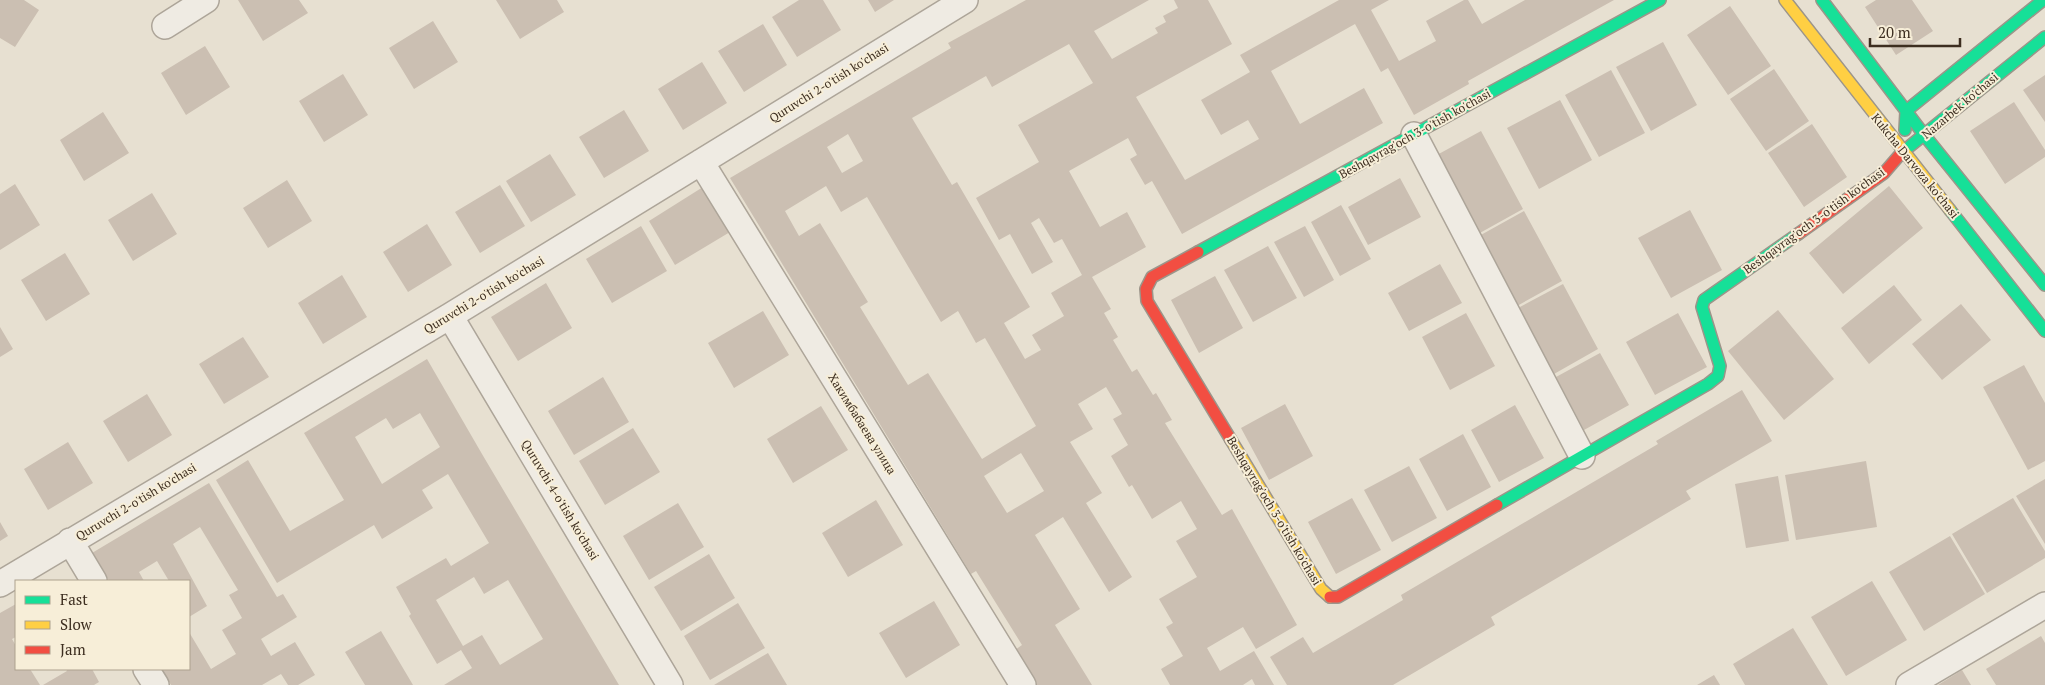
<svg xmlns="http://www.w3.org/2000/svg" width="2045" height="685" font-family="'PT Serif',serif">
<rect width="100%" height="100%" fill="#e7e0d1"/>
<!-- building -->
<path fill="#cbbfb2" fill-rule="evenodd" d="M0 0H24L39 10 15 47 0 38Z
M238 0H299L308 13 263 41Z
M496 0H557L564 12 520 39Z
M799 0H823L841 30 797 57 772 17Z
M868 0H894L875 12Z
M1026 0H1149L1094 31 1112 59 1158 33 1155 28 1166 22 1163 16 1178 8 1174 0H1208L1232 44 1136 97 1185 180 1259 139 1248 120 1221 135 1201 100 1250 72 1240 55 1339 0H1389L1371 10 1399 61 1436 41 1426 21 1464 0H1468L1482 24 1525 0H1614L1468 81 1469 84 1414 115 1388 68 1381 72 1355 24 1271 71 1300 124 1364 88 1383 123 1182 234 1152 181 1145 185 1130 159 1137 155 1128 138 1069 171 1100 227 1127 212 1146 247 1092 277 1111 309 1104 313 1118 337 1113 340 1132 372 1137 369 1153 395 1156 393 1172 420 1165 423 1222 515 1232 509 1297 625 1256 649 1243 627 1207 648 1220 671 1254 651 1274 685H1255L1252 679 1243 685H1170L1161 669 1183 656 1166 627 1173 623 1159 599 1197 577 1176 541 1197 529 1181 501 1152 519 1132 485 1129 487 1111 456 1128 445 1113 419 1122 414 1106 387 1078 404 1093 429 1070 442 1102 493 1086 503 1132 577 1109 592 1063 517 1035 535 1080 609 1055 625 1092 685H1036L1015 650 1022 645 976 571 971 574 730 178 951 48 948 43ZM1069 44 1093 83 1018 125 1039 162 976 198 999 240 1010 234 1032 274 1053 262 1031 223 1039 218 1054 243 1062 239 1082 275 1051 293 1064 316 1032 335 1041 350 1025 359 1004 323 1030 307 957 182 952 185 912 118 986 76 992 87ZM848 134 863 161 842 173 827 147ZM826 186 841 212 867 197 941 322 958 311 976 343 985 338 1036 426 982 459 928 373 908 385 860 307 868 302 820 223 799 236 785 211ZM1021 453 1044 491 1007 513 984 476Z
M1876 0H1912L1933 31 1896 55 1865 7Z
M1730 6 1771 66 1728 95 1687 35Z
M433 21 458 62 414 89 389 48Z
M763 24 787 65 744 92 718 51Z
M1663 42 1697 105 1651 131 1616 67Z
M205 46 230 87 186 115 161 73Z
M702 62 727 103 683 130 658 89Z
M1774 69 1809 121 1766 151 1730 99Z
M1611 70 1645 133 1599 157 1565 95Z
M343 74 368 115 324 142 299 101Z
M2045 75V122L2023 90Z
M1560 100 1592 160 1539 189 1507 128Z
M2014 102 2045 150V157L2005 184 1970 131Z
M624 110 649 151 604 178 579 137Z
M103 112 129 153 84 181 60 140Z
M1812 124 1847 177 1804 207 1768 153Z
M1481 131 1523 209 1478 234 1435 156Z
M550 154 576 195 531 222 506 181Z
M1400 178 1421 217 1368 245 1348 207Z
M287 180 312 221 268 248 243 208Z
M15 184 40 225 0 250V194Z
M500 185 525 226 480 253 455 212Z
M1889 186 1923 228 1843 294 1809 253Z
M703 187 730 232 675 265 649 221Z
M152 193 177 234 133 261 108 220Z
M1341 205 1371 259 1340 276 1311 222Z
M1690 210 1722 270 1671 298 1638 238Z
M1524 211 1562 281 1517 306 1479 236Z
M427 224 452 265 408 292 383 252Z
M641 226 667 271 612 303 586 259Z
M1305 226 1334 280 1304 297 1274 242Z
M1268 246 1297 298 1253 322 1224 270Z
M65 253 90 294 46 321 21 280Z
M1440 264 1462 303 1409 331 1388 293Z
M342 275 367 317 323 344 298 303Z
M1215 276 1243 328 1199 353 1171 300Z
M546 283 572 328 518 361 491 317Z
M1563 284 1598 349 1554 374 1518 308Z
M1894 285 1922 320 1869 364 1841 328Z
M1961 304 1991 340 1942 380 1912 344Z
M1778 310 1834 379 1784 420 1728 351Z
M763 311 789 355 734 388 708 343Z
M1466 313 1495 366 1450 390 1422 337Z
M1678 313 1707 367 1655 395 1626 342Z
M0 327 13 349 0 357Z
M243 337 269 377 224 404 199 364Z
M1600 353 1629 405 1584 430 1556 377Z
M427 359 482 454 619 685H444L472 668 461 650 437 664 409 616 411 614 396 587 446 558 451 566 489 543 448 474 422 490 433 508 382 539 374 525 277 583 216 480 248 460 290 531 344 500 304 433ZM420 413 440 447 382 484 355 437 386 418 393 429ZM474 577 484 594 508 580 543 639 500 665 482 635 463 646 436 600Z
M2024 365 2045 403V461L2028 470 1983 387Z
M603 377 629 422 574 455 548 411Z
M1742 390 1772 441 1686 491 1691 499 1491 617 1495 625 1393 685H1287L1270 657 1303 637 1313 653 1403 600 1401 595 1658 444 1656 441Z
M147 394 172 435 128 462 103 421Z
M1285 404 1313 456 1269 480 1241 428Z
M1515 405 1544 458 1499 482 1471 430Z
M821 406 848 450 793 483 767 439Z
M633 428 660 472 605 505 579 461Z
M1463 434 1491 487 1447 511 1419 459Z
M68 442 93 483 48 510 24 469Z
M1866 461 1877 527 1796 540 1785 475Z
M1409 466 1437 518 1392 542 1364 490Z
M1778 476 1789 541 1746 548 1735 484Z
M2045 479V544L2016 496Z
M209 483 277 597 283 594 297 617 261 639 271 656 295 642 315 675 298 685H288L281 674 262 685H171L161 669H189V632L211 669 236 654 222 630 242 618 229 595 238 590 200 527 173 544 207 606 189 617V581H169L157 561 139 572 144 581H109L92 553Z
M1352 498 1381 550 1336 574 1308 522Z
M2013 498 2045 551V558L1987 593 1952 534Z
M876 500 903 545 848 577 822 533Z
M678 503 704 547 649 580 623 536Z
M0 522 8 536 0 541Z
M1950 536 1985 594 1924 631 1889 572Z
M709 554 735 598 681 631 654 587Z
M1872 581 1907 640 1846 676 1811 617Z
M934 601 960 645 906 678 879 633Z
M738 603 765 648 710 680 684 636Z
M16 604V637L12 639 16 646V669H30L40 685H0V613Z
M1793 628 1828 685H1745L1733 664Z
M381 631 413 685H365L345 652Z
M2041 636 2045 643V685H1996L1986 669Z
M768 653 787 685H714Z
M66 669H92L99 682 94 685H43L67 671Z
M1962 670 1971 685H1938Z
M1714 675 1720 685H1697Z"/>
<g fill="none" stroke-linecap="round" stroke-linejoin="round">
<defs>
<path id="street" d="M165 26 206 0
M1414 135 1582 456
M701 162 1023 685
M450 316 670 685
M70 541 94 581
M0 584 450 316 965 0
M146 669 156 685
M1909 685 2045 605"/>
<path id="fast" d="M1822 0 1925 136 2045 285
M1905 130 1906 111 2043 0
M1910 146 2045 37
M1950 210 2045 331
M1198 252 1660 0
M1497 505 1708 384 1718 376 1720 366 1702 307 1704 300 1798 234"/>
<path id="slow" d="M1785 0 1950 210
M1231 440 1321 589 1330 597"/>
<path id="jam" d="M1798 234 1884 173 1903 151
M1198 252 1152 277 1146 289 1147 301 1231 440
M1330 597H1338L1497 505"/>
</defs>
<!-- street casing -->
<use href="#street" stroke="#ada599" stroke-width="28"/>
<!-- fast casing -->
<use href="#fast" stroke="#9c958a" stroke-width="14"/>
<!-- slow casing -->
<use href="#slow" stroke="#9c958a" stroke-width="14"/>
<!-- jam casing -->
<use href="#jam" stroke="#9c958a" stroke-width="14"/>
<!-- street -->
<use href="#street" stroke="#efebe3" stroke-width="25"/>
<!-- fast -->
<use href="#fast" stroke="#16e098" stroke-width="11"/>
<!-- slow -->
<use href="#slow" stroke="#ffcf43" stroke-width="11"/>
<!-- jam -->
<use href="#jam" stroke="#f24e42" stroke-width="11"/>
</g>
<g text-anchor="middle" stroke-width="4" stroke-linejoin="round" paint-order="stroke">
<!-- street labels -->
<g font-size="12" fill="#3d2e20" stroke="#f7eed8">
<text transform="translate(829 83) rotate(-32)" y="4">Quruvchi 2-o'tish ko'chasi</text>
<text transform="translate(1960 106) rotate(-40)" y="4">Nazarbek ko'chasi</text>
<text transform="translate(1415 134) rotate(-29)" y="4">Beshqayrag'och 3-o'tish ko'chasi</text>
<text transform="translate(1915 166) rotate(51)" y="4">Kukcha Darvoza ko'chasi</text>
<text transform="translate(1814 221) rotate(-36)" y="4">Beshqayrag'och 3-o'tish ko'chasi</text>
<text transform="translate(484 295) rotate(-31)" y="4">Quruvchi 2-o'tish ko'chasi</text>
<text transform="translate(862 424) rotate(58)" y="4">Хакимбабаева улица</text>
<text transform="translate(560 500) rotate(59)" y="4">Quruvchi 4-o'tish ko'chasi</text>
<text transform="translate(136 502) rotate(-31)" y="4">Quruvchi 2-o'tish ko'chasi</text>
<text transform="translate(1274 511) rotate(59)" y="4">Beshqayrag'och 3-o'tish ko'chasi</text>
</g>
</g>
<!-- legend -->
<rect x="15" y="580" width="175" height="90" fill="#f7eed8" stroke="#ada18e"/>
<rect x="25" y="596" width="25" height="8" fill="#16e098" stroke="#ada18e"/>
<text x="60" y="605" font-size="15" fill="#3d2e20">Fast</text>
<rect x="25" y="621" width="25" height="8" fill="#ffcf43" stroke="#ada18e"/>
<text x="60" y="630" font-size="15" fill="#3d2e20">Slow</text>
<rect x="25" y="646" width="25" height="8" fill="#f24e42" stroke="#ada18e"/>
<text x="60" y="655" font-size="15" fill="#3d2e20">Jam</text>
<!-- scale -->
<path d="M1870 38v8h90v-8" fill="none" stroke="#3d2e20" stroke-width="2.5"/>
<text x="1878" y="38" font-size="15" fill="#3d2e20" stroke="#f7eed8" stroke-width="4" paint-order="stroke">20 m</text>
</svg>
